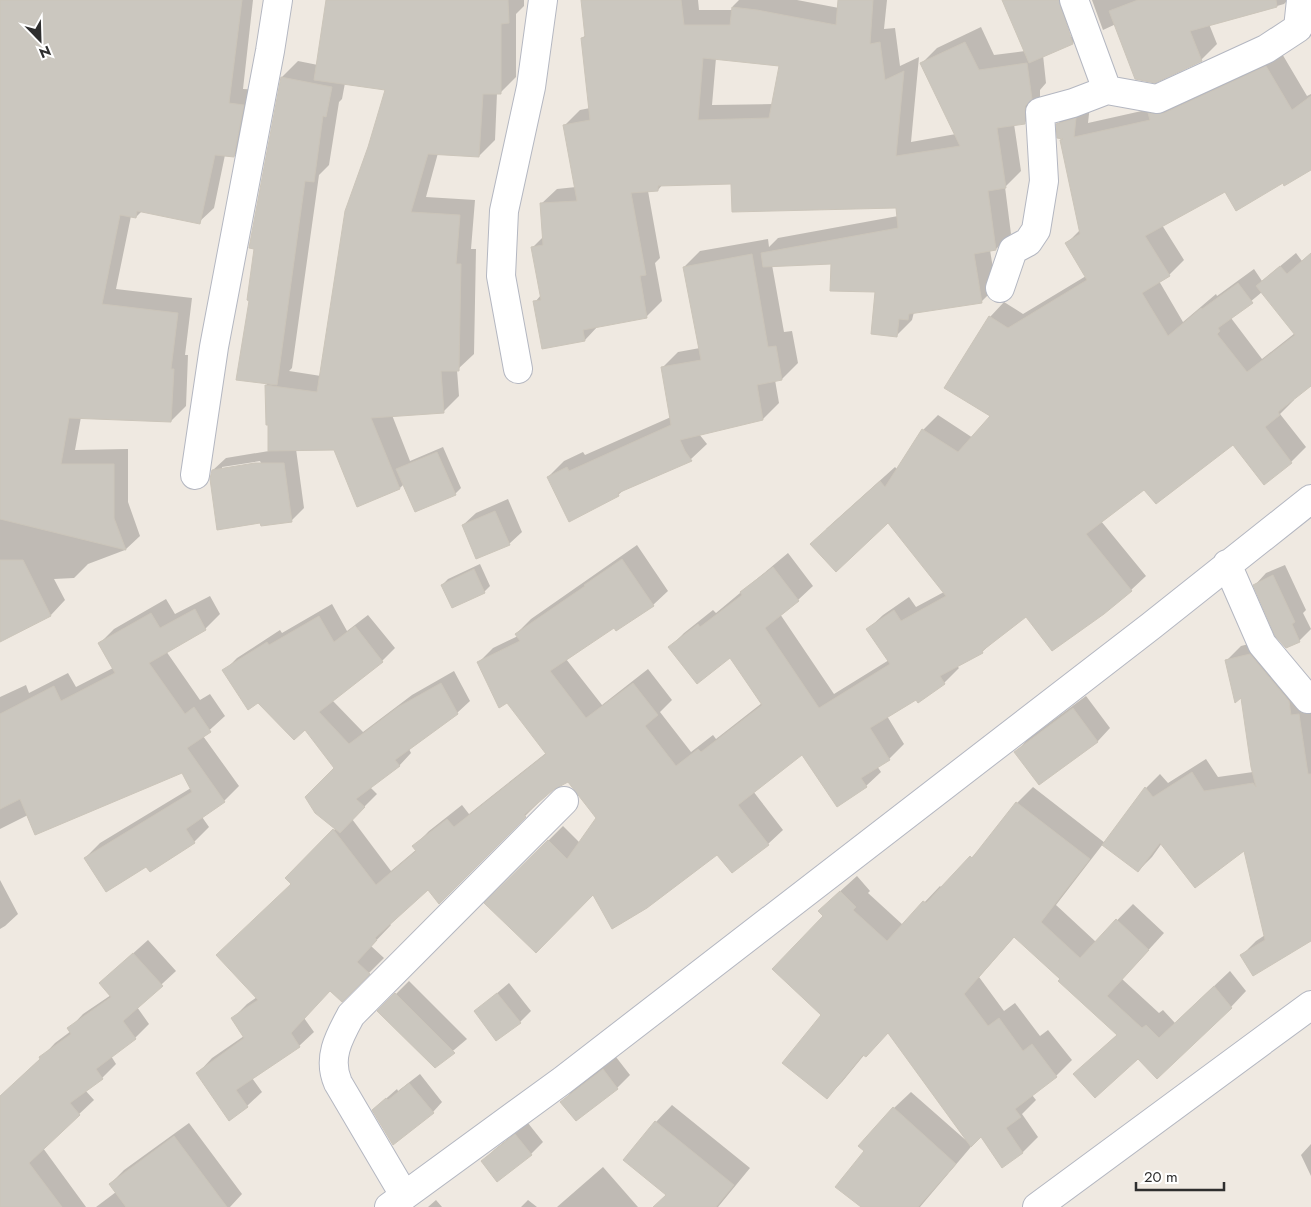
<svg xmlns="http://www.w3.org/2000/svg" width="1311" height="1207" font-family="Jost,sans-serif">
<rect width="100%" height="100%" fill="#efe9e1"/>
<!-- shadow -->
<path fill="#0003" fill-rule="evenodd" d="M0 0H253L243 89 258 90 248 141 234 156 225 155 214 208 199 222 142 211 136 217 131 216 116 289 192 298 185 355H188L186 406 171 421 81 417 75 450 128 449V502L140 536 125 550 88 564 74 578 54 579 65 600 51 615 0 640Z
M328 0H524V6L516 14V77L500 93H497L495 140 479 156 438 153 426 197 475 200 471 249H476L474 354 457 370 459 396 443 412 392 415 410 461 443 447 461 488 455 494 404 484 400 488 335 448 296 449 304 508 291 521 213 470 226 458 269 451V424L266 385 268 383 282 77 298 61 318 65ZM345 83 387 89 369 147 321 376 289 371 292 368 319 175 329 165 339 102 342 99ZM260 461 261 463 222 469V467Z
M582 0H698L699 10H733V6L739 0H797L839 8V0H887L884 29 895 28 900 66 919 57 911 142 956 134 922 63 937 48 981 27 994 55 1025 51 1003 0H1056L1069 37H1072L1059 0H1079L1089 27 1073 43 1043 55 1046 83 1040 90V108L1024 123 1014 124 1021 171 1005 187 1011 234 996 249 990 250 996 287 981 302 914 312 912 320 897 335 877 291 832 263 772 265 784 332 792 331 798 363 782 379 775 380 779 403 763 419 699 434 707 444 691 459 625 489 618 495 548 477 564 461 583 452 585 455 671 417 662 368 678 352 700 348 684 267 700 251 768 239 769 247 778 238 898 216 897 206 732 183 663 184 658 190 648 191 660 258 655 263 662 301 646 317 599 325 585 340 535 302 541 295 533 247 543 237 541 204 557 189 576 187 564 126 580 110 590 108 582 38 586 35ZM716 58 781 65 773 104 712 105Z
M1092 0H1221L1209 24 1217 44 1201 60 1116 24 1103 30Z
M1233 0H1288L1284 4 1238 17Z
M1281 52 1307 96 1311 94V169L1283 182 1225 190 1162 225 1184 260 1169 275 1159 281 1183 322 1216 294 1217 296 1254 269 1262 281 1296 253 1302 261 1311 253V385L1293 398 1294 400 1280 414 1306 447 1291 462 1233 443 1144 488 1101 521 1146 576 1131 590 1026 615 996 639 982 652 957 666 959 668 944 683 918 701 916 698 887 716 904 744 889 759 877 766 881 772 866 786 803 753 753 791 783 830 768 844 732 872 718 853 594 893 486 903 563 826 580 843 598 818 568 780 553 789 538 801 539 802 440 902 428 888 389 923 391 925 371 946 384 958 342 1000 330 990 304 1018 314 1032 299 1046 252 1078 262 1092 247 1106 198 1073 212 1058 244 1036 232 1019 247 1004 257 997 292 883 286 878 336 828V768L305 728 259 701 224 671 237 658 280 630 282 633 332 604 347 631 368 615 395 648 382 661 332 700 363 732 412 695 454 671 470 701 457 713 409 749 411 753 399 766 370 787 377 794 352 819 391 871 417 849 414 846 429 831 462 805 469 814 546 753 479 662 493 648 518 636 516 634 531 619 637 545 668 591 653 605 614 626 566 659 602 705 648 669 672 700 660 712 691 752 713 735 716 739 762 703 730 656 670 647 684 633 713 610 716 613 788 553 813 586 798 600 780 614 834 694 889 660 868 629 883 615 909 597 916 607 944 592 889 522 826 529 895 467 898 470 923 430 938 415 973 438 992 416 990 317 1004 302 1023 314 1086 276 1067 243 1080 230 1061 140 1064 138 1058 124 1072 109 1090 105 1088 123 1155 108ZM1262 292 1295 333 1262 359 1231 318Z
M508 499 522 532 509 544 463 525 476 513Z
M480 564 490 586 484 592 442 585 448 579Z
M1285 565 1306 610 1303 613 1311 629 1299 641 1255 585 1266 573Z
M210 596 220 614 205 629 166 651 200 700 210 694 225 716 203 736 239 786 224 801 202 817 209 827 194 842 147 865 85 858 100 843 191 788 182 771 28 815 0 829V697L26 685 29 693 68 673 76 687 113 668 99 644 114 629 166 599 175 614Z
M1264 640 1311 700V940L1242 955 1256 941 1265 935 1245 848 1162 843 1152 857 1138 871 1103 844 1056 905 1096 942 1133 904 1164 933 1122 979 1159 1013 1163 1010 1175 1023 1230 971 1246 991 1231 1007 1138 1057 1075 1074 1118 1034 1015 936 979 977 1004 1011 1015 1003 1040 1036 1048 1030 1072 1060 1056 1076 1032 1095 1036 1100 1022 1114 1038 1137 1022 1153 981 1135 920 1207H863L865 1151 894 1108 911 1092 969 1143 888 1032 865 1054 842 1082 827 1097 823 1015 825 916 836 895 857 876 870 891 868 893 903 925 940 886 942 888 987 842 1017 803 1033 787 1105 843 1146 788 1160 774 1168 783 1206 759 1218 777 1253 772 1242 696 1227 660 1241 646Z
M1086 696 1110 728 1098 741 1039 784 1016 752 1028 739Z
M0 880 18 914 5 926 0 929Z
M148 940 176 971 137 1007 149 1024 135 1038 111 1056 116 1064 102 1078 85 1090 94 1100 43 1148 86 1207H0V1097L41 1058 55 1043 71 1031 69 1029 83 1014 111 995 100 983Z
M409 981 467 1039 435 1066 379 1011Z
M509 983 531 1011 520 1022 476 1011Z
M616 1057 630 1075 617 1088 576 1120 562 1102 574 1089Z
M420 1074 442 1102 433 1112 373 1110 397 1089 398 1091Z
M672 1105 750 1168 718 1207H654L668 1194 656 1122Z
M189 1123 242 1194 230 1207H96L116 1192 110 1184 124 1170Z
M528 1123 543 1142 531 1154 482 1162 495 1149Z
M1311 1144V1176L1301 1155Z
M603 1167 638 1207H557Z
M436 1200 442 1207H428Z
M528 1200 537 1207H521Z"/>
<!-- building -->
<path fill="#cbc7bf" stroke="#cbc5ba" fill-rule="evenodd" d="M0 0H242L229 103 244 105 234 157 215 155 200 224 137 211 136 218 120 215 102 304 178 313 171 369H174L171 422 69 418 61 464H114V518L126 550 0 519Z
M326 0H508L509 23 501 24V94H483L479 157 428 154 411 212 460 215 456 264H461L459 371H441L444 413 371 418 400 489 357 507 334 450 268 451V425H266L265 385 317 392 345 211 368 147 385 90 314 80Z
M581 0H681L684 25H730L732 7 757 10 836 25 838 0H873L870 44 880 42 885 80 904 71 896 156 960 146 920 63 965 42 979 70 1027 63 1032 99 1025 106V124L997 128 1006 188 988 191 996 250 974 254 982 303 909 314 908 320 899 319 897 337 871 334 875 292 830 291 831 264 763 267 761 253 898 228 896 208 732 212 731 184 658 186V191L631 193 646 275 640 276 647 318 583 330 585 341 542 349 533 301 541 300 531 247 543 245 540 203 577 201 563 125 590 120 581 38 585 37ZM703 58 779 66 769 118 698 120Z
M1002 0H1059L1073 44 1029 63Z
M1138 0H1276L1277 7 1190 31 1202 61 1155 83 1135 79 1109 11Z
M1266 66 1292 110 1311 96V170L1284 186 1283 183 1236 211 1225 192 1145 236 1170 276 1142 293 1168 336 1201 308 1202 309 1238 283 1253 303 1218 328 1220 331 1217 334 1247 372 1295 335 1256 286 1280 266 1287 274 1311 253V386L1278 412 1280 415 1265 427 1292 463 1264 485 1233 445 1156 504 1144 490 1086 534 1132 591 1104 614 1052 651 1026 617 982 651 983 653 940 676 945 684 918 703 916 700 870 728 890 760 861 778 867 787 837 807 802 755 738 805 769 845 732 873 717 855 647 908 612 929 593 895 536 953 484 903 548 840 567 859 596 818 568 782 553 790 524 815 526 817 439 904 428 890 375 938 377 940 357 962 370 974 342 1002 330 991 291 1033 300 1047 236 1090 248 1107 229 1121 196 1073 244 1038 231 1018 258 1000 216 955 291 884 285 878 333 829 376 885 416 851 412 846 447 819 454 827 546 754 507 703 499 708 477 662 520 641 515 634 585 586 584 585 622 559 654 606 616 631 614 628 550 671 586 718 633 683 658 715 645 726 676 766 698 749 701 752 762 705 730 658 697 684 668 647 698 624 700 627 742 595 740 592 773 567 799 601 765 628 819 708 890 664 866 629 894 610 901 621 946 596 888 523 836 572 810 544 880 481 885 487 922 429 958 452 990 416 944 388 989 316 1008 328 1087 280 1065 243 1080 234 1060 140 1063 139 1057 138 1056 124 1076 118 1074 137 1150 120 1148 113H1164Z
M281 77 332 87 326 117 323 116 314 182 305 181 277 385 236 380 249 301 247 300 254 249 249 248Z
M752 254 768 347 776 346 782 380 757 385 763 420 680 440 685 451 692 461 618 493 619 496 569 522 547 477 567 467 569 471 671 425 661 367 701 360 683 267Z
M437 452 456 495 415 512 396 469Z
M255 463H284L292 522 261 526 260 523 217 530 210 479 212 470Z
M495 511 510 545 476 559 462 525Z
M0 560H23L51 616 0 642Z
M474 569 485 593 452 608 441 585Z
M1273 575 1295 622 1292 624 1300 642 1286 648 1275 636 1253 585Z
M195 609 206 630 149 663 185 714 194 707 211 732 187 748 225 802 186 829 195 843 150 872 146 867 106 892 84 858 192 792 182 773 35 835 20 799 0 809V714L54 686 61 701 115 673 98 643 151 613 160 628Z
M319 616 334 642 355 626 383 662 319 712 349 744 398 707 441 683 458 714 395 760 400 766 356 799 365 807 340 833 315 813 305 797 334 768 305 730 294 740 258 703 248 710 222 670 267 642 269 645Z
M1250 654 1289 701 1291 715 1299 714 1308 774H1311V941L1253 976 1240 955 1265 940 1244 851 1195 888 1160 843 1138 872 1102 845 1145 787 1153 797 1192 772 1204 791 1253 783 1256 787 1251 767 1241 698 1235 703 1225 660Z
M1073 708 1098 742 1039 785 1014 752Z
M1016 802 1090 859 1041 922 1080 958 1116 919 1149 950 1107 996 1142 1028 1146 1025 1159 1038 1214 986 1232 1008 1157 1079 1138 1059 1095 1098 1073 1074 1117 1035 1058 981 1060 979 1014 937 964 994 988 1026 999 1018 1023 1051 1032 1044 1057 1077 1015 1109 1021 1117 1006 1128 1023 1153 1002 1168 981 1137 971 1147 888 1033 866 1057 863 1055 827 1099 782 1063 821 1015 772 969 823 916 818 911 840 891 856 907 853 910 887 941 923 901 926 903 970 856 972 858Z
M133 953 163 986 123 1021 136 1039 96 1069 103 1079 70 1103 80 1115 29 1163 62 1207H0V1096L40 1059 39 1057 71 1034 67 1028 111 997 99 983Z
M395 993 455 1053 435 1068 377 1011Z
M497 993 521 1023 496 1041 474 1011Z
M603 1069 618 1089 576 1121 560 1102Z
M409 1083 434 1113 393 1145 372 1110 386 1098 388 1100Z
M893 1107 956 1164 918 1207H861L835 1187 864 1151 858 1146Z
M655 1121 734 1185 716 1207H653L666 1195 623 1160Z
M515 1134 532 1155 497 1182 481 1161Z
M174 1136 227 1207H126L109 1184Z"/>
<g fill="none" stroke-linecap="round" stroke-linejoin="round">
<defs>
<path id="minor" d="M1074 0 1107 90
M1000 288 1013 250 1028 242 1036 230 1044 181 1040 112 1073 103 1107 90 1157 99 1266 49 1298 28 1301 0
M518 369 501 276 504 211 531 87 543 0
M195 475 214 347 270 51 278 0
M1227 564 1262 644 1308 699
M404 1195 338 1083C327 1058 339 1037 351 1015L564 801
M389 1207 563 1080 1151 626 1311 499
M1037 1207 1311 1005"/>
</defs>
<!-- minor casing -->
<use href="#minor" stroke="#b4b7c1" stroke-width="30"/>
<!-- minor -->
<use href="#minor" stroke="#fff" stroke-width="28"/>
</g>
<!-- north arrow -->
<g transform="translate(40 40) rotate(157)" stroke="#ffffff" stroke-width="4" paint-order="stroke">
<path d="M0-4L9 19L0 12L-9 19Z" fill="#2e2e2e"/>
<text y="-8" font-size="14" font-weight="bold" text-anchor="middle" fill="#2e2e2e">N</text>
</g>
<!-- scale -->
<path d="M1136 1182v8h88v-8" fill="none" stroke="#2e2e2e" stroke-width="2.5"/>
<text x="1144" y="1182" font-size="15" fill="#2e2e2e" stroke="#ffffff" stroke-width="4" paint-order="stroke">20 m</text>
</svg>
